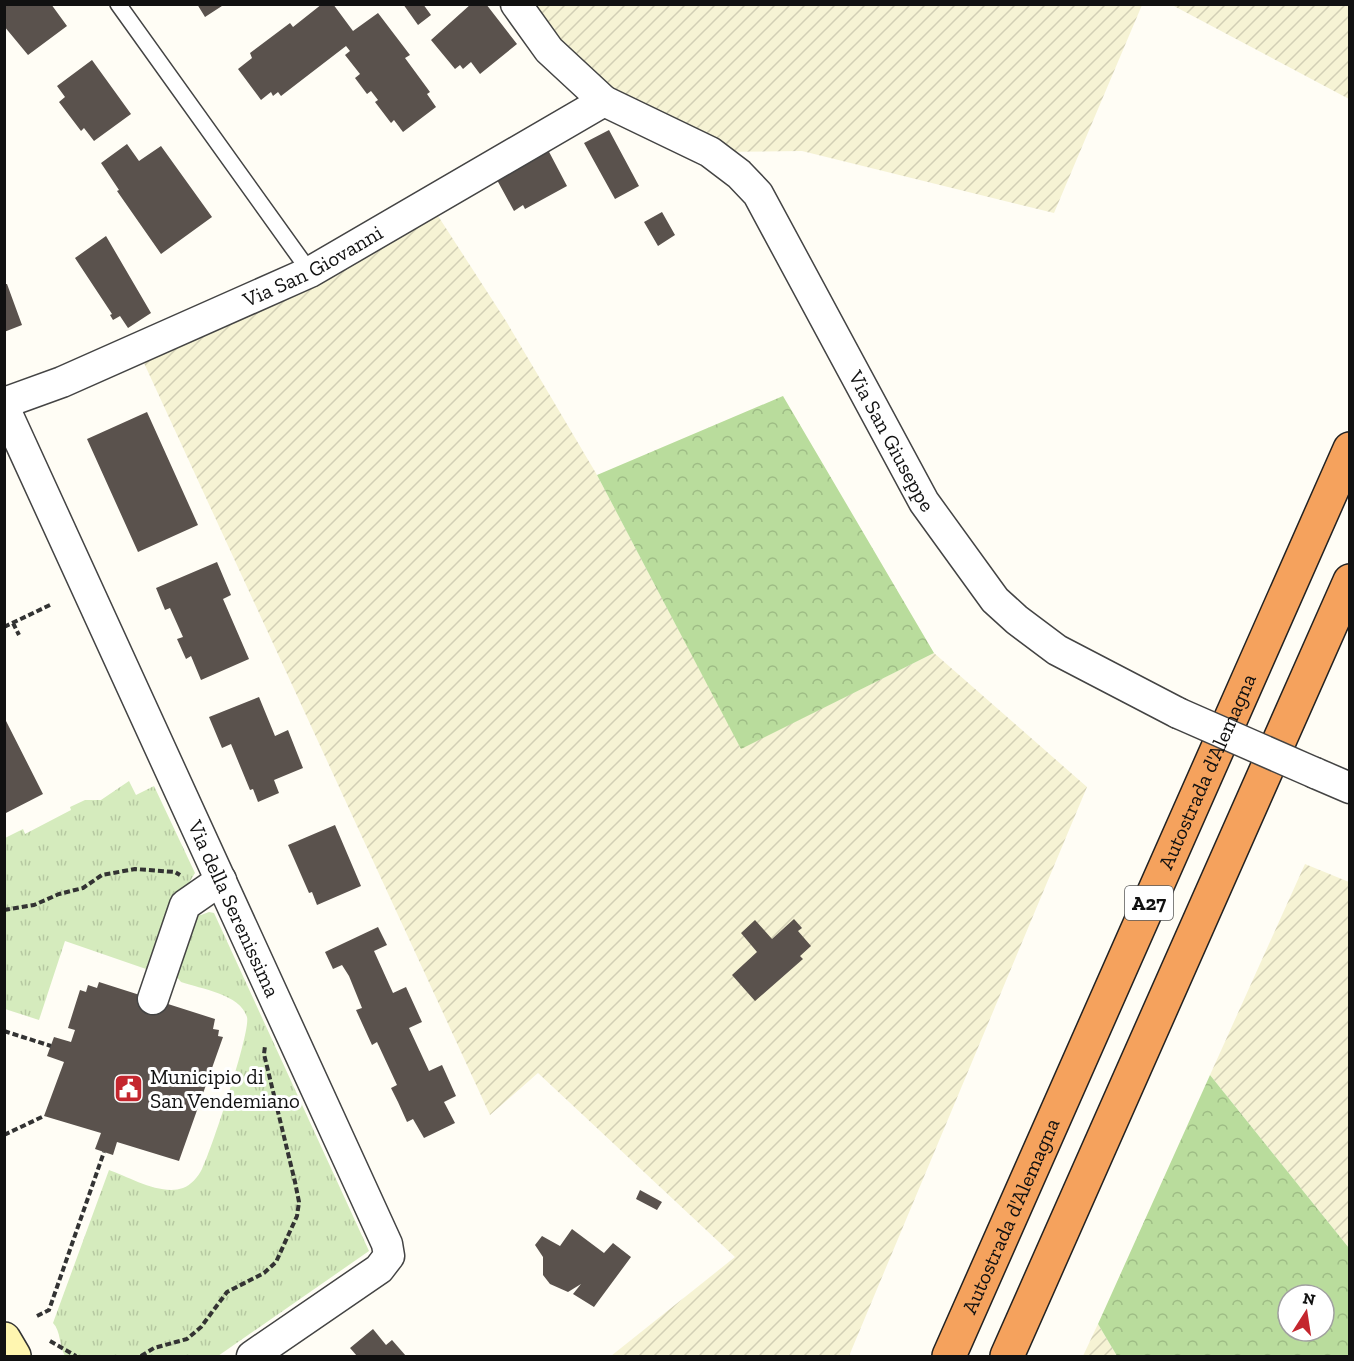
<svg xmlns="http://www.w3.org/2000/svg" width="1354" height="1361" font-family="'Zilla Slab',serif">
<defs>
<pattern id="farmland-furrows" width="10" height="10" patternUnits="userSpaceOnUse" patternTransform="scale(1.5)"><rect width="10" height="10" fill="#f6f3d4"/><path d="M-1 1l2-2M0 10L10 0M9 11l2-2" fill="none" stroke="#d2cfb5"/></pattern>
<pattern id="grass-tufts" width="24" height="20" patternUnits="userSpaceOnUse" patternTransform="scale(1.5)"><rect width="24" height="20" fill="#d5ebbd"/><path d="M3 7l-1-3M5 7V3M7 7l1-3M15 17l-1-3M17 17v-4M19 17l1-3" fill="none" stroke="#b6c8a1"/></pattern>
<pattern id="forest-crowns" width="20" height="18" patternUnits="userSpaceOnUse" patternTransform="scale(1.5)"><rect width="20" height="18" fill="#b9dc9c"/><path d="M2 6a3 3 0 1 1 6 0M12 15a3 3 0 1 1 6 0" fill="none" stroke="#9ebc85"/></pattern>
</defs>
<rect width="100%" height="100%" fill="#fffdf5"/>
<!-- farmland -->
<path fill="url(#farmland-furrows)" d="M516 5H1142L1054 213 802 151 710 152 604 101Z
M1172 5H1349V99Z
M429 202 506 321 597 475 741 748 934 653 1087 787 849 1356H611L735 1257 538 1073 490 1115 138 350Z
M1305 864 1349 882V1248L1210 1075Z
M1098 1324 1117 1356H1083Z"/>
<!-- grass -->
<path fill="url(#grass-tufts)" d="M129 781 136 795 154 786 195 873 187 886 172 899 146 969 65 941 39 1020 5 1009V838L23 829 25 834 71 810 70 807 85 800H101Z
M209 912 214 913 369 1251 218 1356H65C59 1346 61 1331 53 1323L109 1170C129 1177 161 1196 183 1188 191 1185 198 1177 202 1169 211 1151 251 1031 247 1017 240 994 201 989 181 982L176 976 194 914 201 915Z"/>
<!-- forest -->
<path fill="url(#forest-crowns)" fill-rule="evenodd" d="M783 396 934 653 741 749 597 475Z
M1210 1075 1349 1248V1356H1117L1098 1324ZM1288 1295H1324V1331H1288Z"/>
<!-- building -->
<path fill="#5a524d" d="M4 4H51L67 26 28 55 4 26Z
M197 4H225L205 17Z
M322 4H333L353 31 378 13 410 55 405 58 430 92 427 94 436 107 403 132 394 120 391 123 375 102 378 100 371 91 367 94 355 78 360 74 345 55 350 51 346 46 281 96 278 92 273 96 271 92 261 100 238 69 252 58 250 53 290 23 293 27Z
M403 4H423L431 15 418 25Z
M471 4H486L517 44 480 74 471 62 463 69 460 65 455 69 431 40Z
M92 60 131 114 94 141 84 128 81 131 59 102 65 97 57 86Z
M609 130 639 186 615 199 584 143Z
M127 144 139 161 161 146 212 217 161 254 117 191 119 190 101 163Z
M547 148 567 186 525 209 523 205 514 211 497 180Z
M662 212 675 235 658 246 644 222Z
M106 236 151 313 128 328 120 316 113 320 110 315 112 314 75 258Z
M4 284H7L22 325 4 332Z
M147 412 198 525 138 552 87 439Z
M217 562 231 595 223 599 249 659 201 680 191 656 186 659 177 639 183 637 170 608 165 610 156 588Z
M259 697 275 736 288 730 303 768 274 780 279 793 258 802 253 789 250 790 231 744 222 748 209 717Z
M4 717 43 794 4 814Z
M335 825 361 886 317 905 312 892 309 893 288 845Z
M794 919 802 928 798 931 811 946 800 956 803 959 755 1001 732 975 757 952 741 933 755 920 772 939Z
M378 927 387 945 374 951 393 993 406 987 422 1022 409 1028 429 1071 442 1065 456 1096 444 1102 455 1123 424 1138 413 1119 407 1122 398 1102 391 1088 397 1085 377 1042 372 1045 356 1010 362 1008 349 976 342 965 333 969 325 952Z
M99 982 215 1019 213 1029 219 1030 218 1036 223 1037 179 1161 117 1142 113 1155 95 1149 101 1133 44 1116 64 1062 47 1056 54 1037 71 1042 75 1030 68 1028 80 990 86 992 88 985 97 988Z
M640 1190 662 1202 657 1210 636 1199Z
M572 1229 604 1253 613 1243 631 1257 594 1307 573 1294 581 1284 568 1292 550 1284 543 1275V1257L535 1245 542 1236 560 1246Z
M373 1329 386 1345 392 1340 406 1356H357L350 1348Z"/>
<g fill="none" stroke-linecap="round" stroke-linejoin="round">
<defs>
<path id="lane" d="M118 4 310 272"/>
<g id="street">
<path id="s1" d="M516 4 549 50 604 101 710 152 739 174 758 194 924 502 995 600 1017 620 1057 650 1178 713"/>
<path id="s2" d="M4 403 62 382 310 272 604 101"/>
<path id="s3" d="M4 407 387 1244 389 1256 379 1269 252 1356"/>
<path d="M1315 773 1350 788"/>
<path d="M153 999 185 905 221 880"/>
</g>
<path id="secondary" d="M4 1339 14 1356"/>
<g id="highway">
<path id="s4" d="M949 1356 1350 449"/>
<path d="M1007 1356 1350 581"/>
</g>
</defs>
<!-- lane casing -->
<use href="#lane" stroke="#444" stroke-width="18"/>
<!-- street casing -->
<use href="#street" stroke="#444" stroke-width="33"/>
<!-- secondary casing -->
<use href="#secondary" stroke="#333" stroke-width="36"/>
<!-- highway casing -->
<use href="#highway" stroke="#222" stroke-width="36"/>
<!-- path -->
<path stroke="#333" stroke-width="4" stroke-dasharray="6 3" stroke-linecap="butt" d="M13 623 19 635
M4 627 52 604
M4 910 34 905 59 894 83 888 102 875 135 869 175 872 180 875
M4 1031 51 1046
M4 1135 44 1116
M37 1316 49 1310 104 1152
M50 1341 76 1356
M141 1356 154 1348 187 1339 201 1327 227 1292 264 1273 276 1262 297 1216 299 1202 295 1182 264 1054 265 1046"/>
<!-- lane -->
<use href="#lane" stroke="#fff" stroke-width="15"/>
<!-- street -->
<use href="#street" stroke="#fff" stroke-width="30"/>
<!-- secondary -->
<use href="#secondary" stroke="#fff6b0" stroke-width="33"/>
<!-- highway -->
<use href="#highway" stroke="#f5a25d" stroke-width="33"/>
<defs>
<path id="street-bridge" d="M1178 713 1315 773"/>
</defs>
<!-- street-bridge casing -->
<use href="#street-bridge" stroke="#444" stroke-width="33" stroke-linecap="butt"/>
<!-- street-bridge -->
<use href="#street-bridge" stroke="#fff" stroke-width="30"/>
</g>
<!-- icons -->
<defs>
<symbol id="civic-square" viewBox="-11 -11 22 22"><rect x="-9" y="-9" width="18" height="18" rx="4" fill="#c4262e" stroke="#fff"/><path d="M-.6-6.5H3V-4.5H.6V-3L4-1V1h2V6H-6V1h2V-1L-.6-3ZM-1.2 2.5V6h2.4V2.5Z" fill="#fff"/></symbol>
</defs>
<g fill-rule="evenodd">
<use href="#civic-square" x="112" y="1072" width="33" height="33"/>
</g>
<g text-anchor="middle" stroke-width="6" stroke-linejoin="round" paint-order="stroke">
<!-- shield labels -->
<rect fill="#fff" stroke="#585858" stroke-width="1.5" x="1125" y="886" width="48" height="34" rx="4.5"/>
<g font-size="20" font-weight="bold" fill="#111">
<text x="1149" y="910">A27</text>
</g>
<!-- street labels -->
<g font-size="21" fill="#111" stroke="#fff">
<text dy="7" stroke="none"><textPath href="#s2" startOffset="338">Via San Giovanni</textPath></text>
<text dy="7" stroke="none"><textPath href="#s1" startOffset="594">Via San Giuseppe</textPath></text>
<text dy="7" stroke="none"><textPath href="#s4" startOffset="639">Autostrada d'Alemagna</textPath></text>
<text dy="7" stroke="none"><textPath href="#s3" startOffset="552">Via della Serenissima</textPath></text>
<text dy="7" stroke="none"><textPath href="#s4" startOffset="153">Autostrada d'Alemagna</textPath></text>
</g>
<!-- poi labels -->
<g font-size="21" fill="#111" stroke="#fff" text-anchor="start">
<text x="150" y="1084">Municipio di<tspan x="150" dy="24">San Vendemiano</tspan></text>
</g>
</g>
<!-- border -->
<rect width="1354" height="1361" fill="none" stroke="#111111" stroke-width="12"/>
<!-- north arrow -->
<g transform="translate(1306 1313) rotate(12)"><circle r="28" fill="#ffffff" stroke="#a0a0a0" stroke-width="1.5"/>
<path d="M0-4.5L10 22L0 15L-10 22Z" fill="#c4262e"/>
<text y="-9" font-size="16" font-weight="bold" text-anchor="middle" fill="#111111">N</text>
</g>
</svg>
